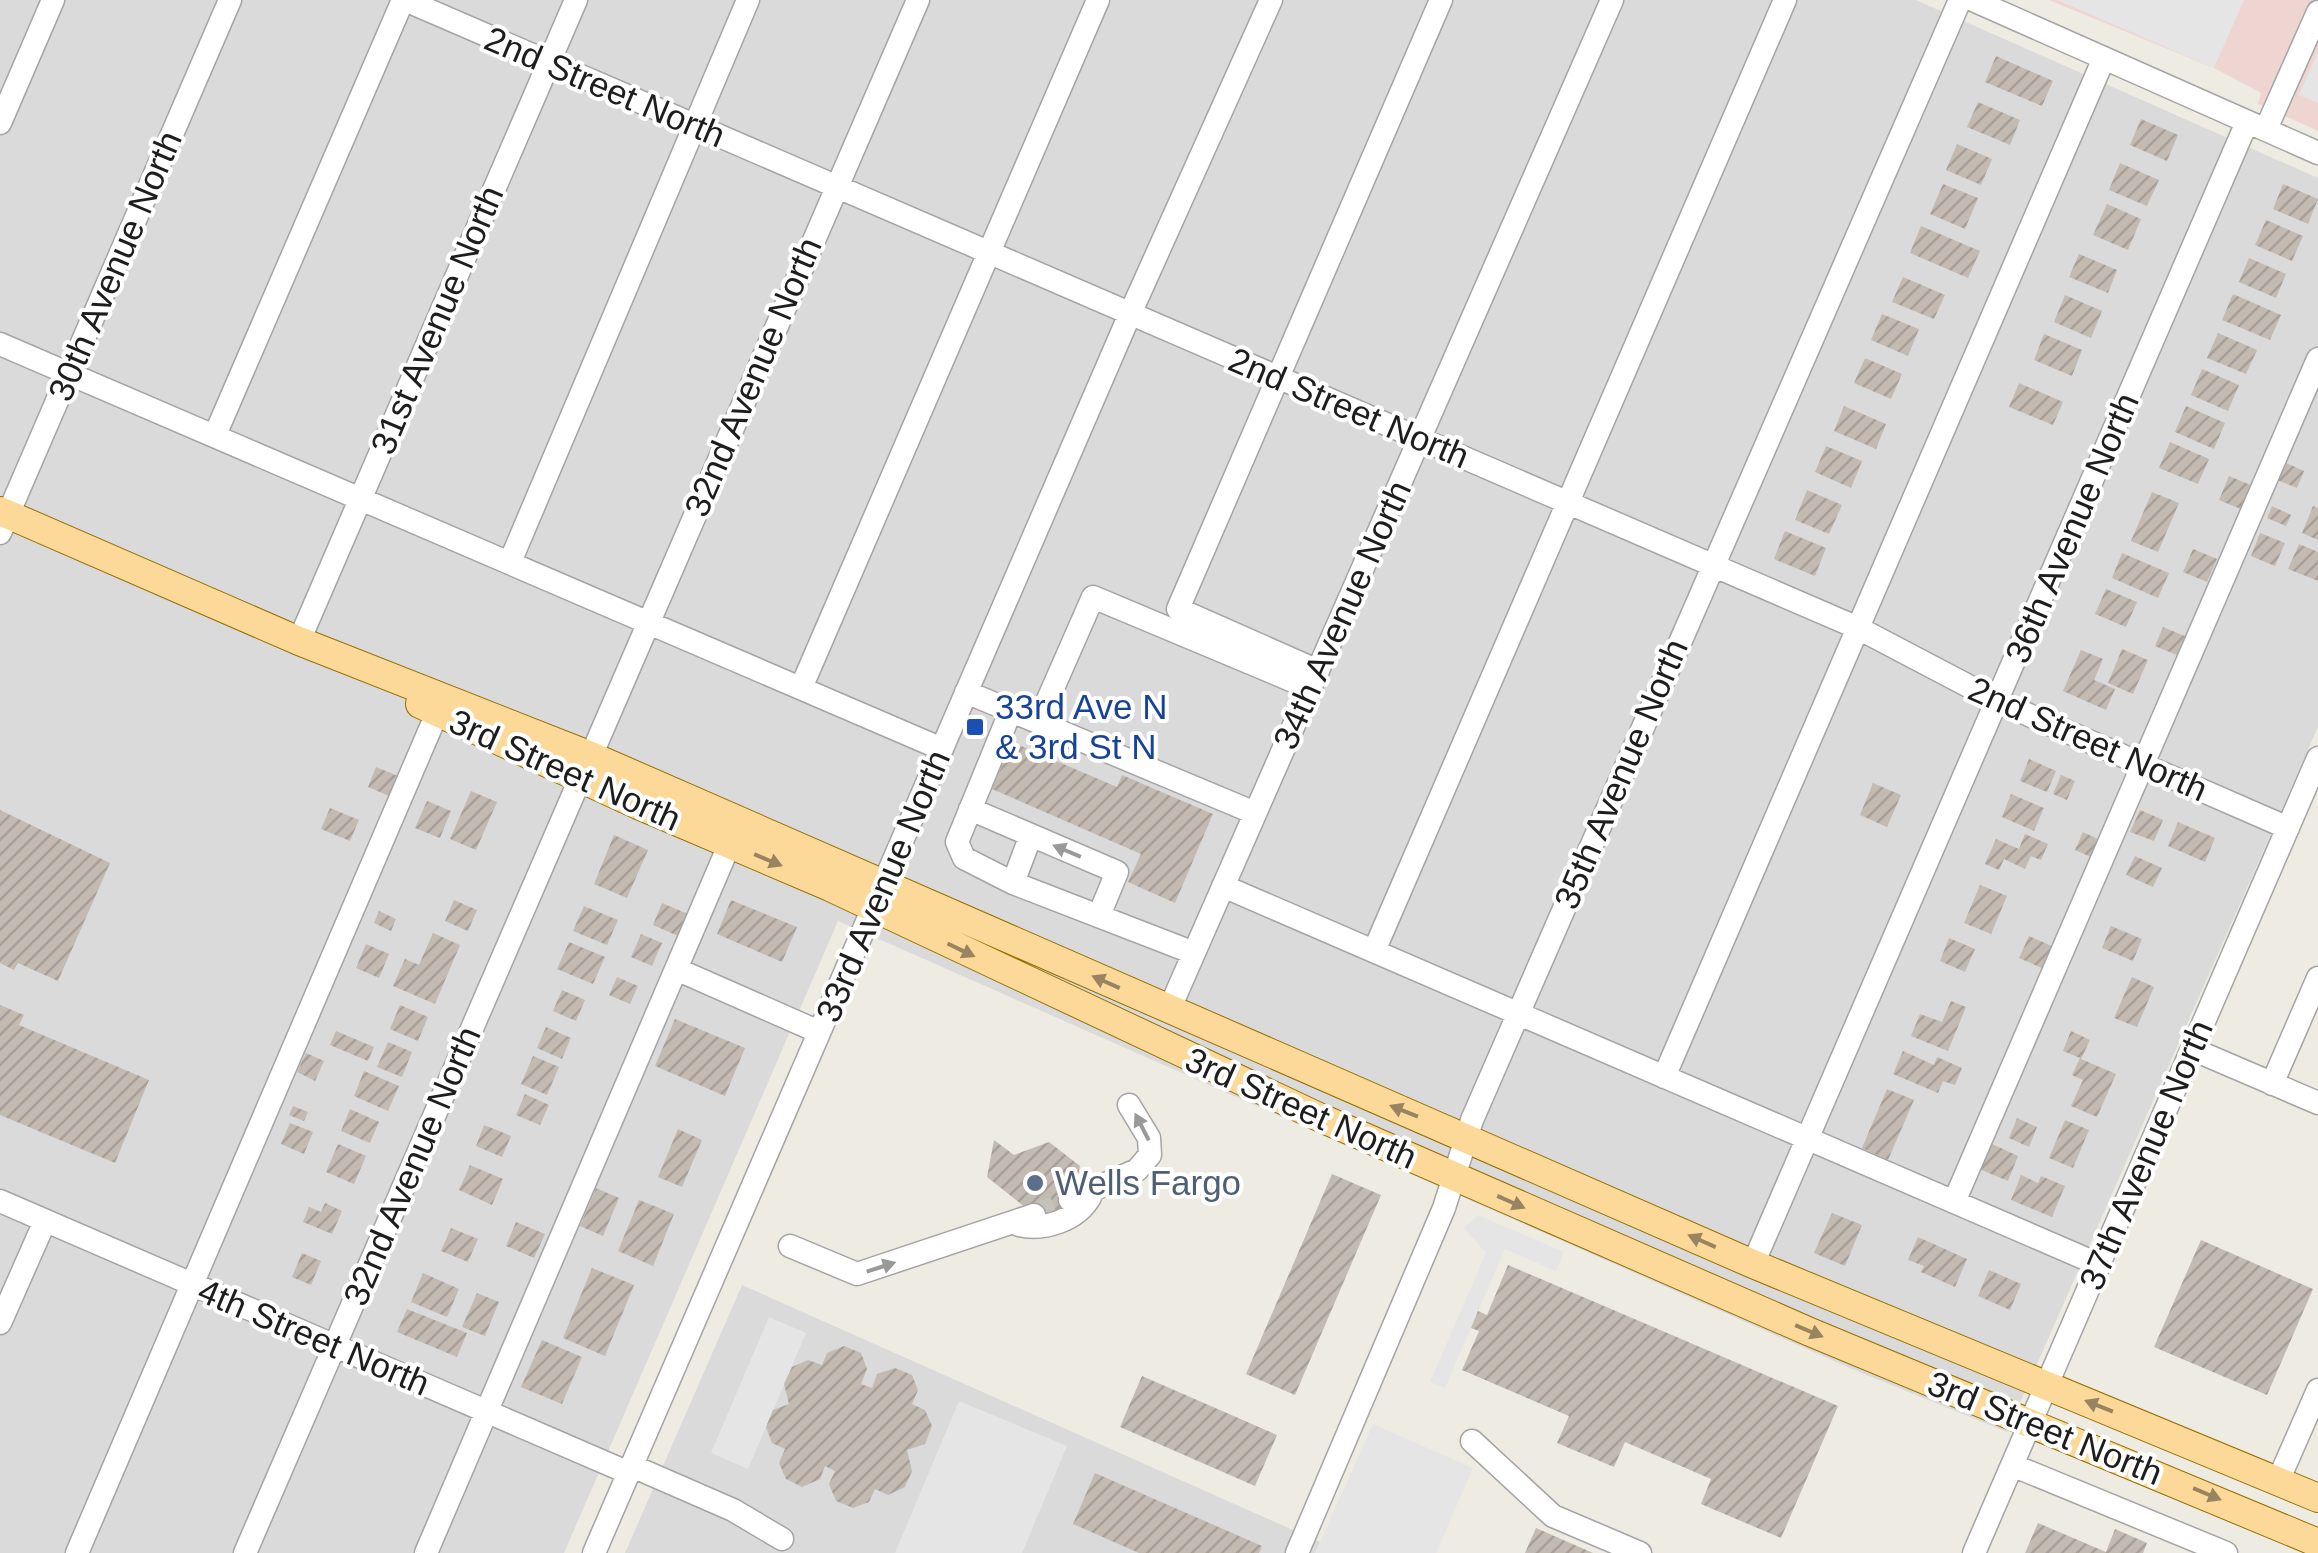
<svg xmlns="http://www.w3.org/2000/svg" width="2318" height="1553" font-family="Arial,sans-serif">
<defs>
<pattern id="building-hatch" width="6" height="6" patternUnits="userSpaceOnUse" patternTransform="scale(2.5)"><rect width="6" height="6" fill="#c3bab2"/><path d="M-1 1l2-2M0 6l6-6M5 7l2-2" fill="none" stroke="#a79f99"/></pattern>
</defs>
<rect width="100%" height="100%" fill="#eeebe2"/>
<!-- residential -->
<path fill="#dbdada" d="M0 0H1916L2318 178V727L2007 1432 1852 1369 838 921 564 1553H0Z
M742 1285 1320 1542 1315 1553H625Z"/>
<!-- commercial -->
<path fill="#efd5d1" d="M2049 0H2318V131L2258 104 2261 93 2214 68Z"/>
<!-- parking -->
<path fill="#e5e5e5" d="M2057 0H2244L2214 68Z
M2318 52V103L2299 95Z
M1478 1215 1564 1252 1556 1271 1505 1249 1445 1388 1430 1382 1486 1253 1464 1228Z
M769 1317 806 1333 748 1469 711 1453Z
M959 1401 1067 1446 1022 1553H895Z
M1373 1424 1473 1468 1436 1553H1315Z"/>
<!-- building -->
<path fill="url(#building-hatch)" d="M1996 56 2053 81 2042 106 1985 82Z
M1978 102 2020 120 2010 145 1967 127Z
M2141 119 2178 135 2167 161 2130 145Z
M1957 144 1992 159 1981 185 1946 170Z
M2120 163 2159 180 2147 206 2109 190Z
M1943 184 1978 198 1965 229 1930 214Z
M2283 184 2318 199 2308 224 2273 209Z
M2107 204 2141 219 2128 250 2093 235Z
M2266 220 2303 236 2292 261 2255 245Z
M1921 226 1980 251 1968 278 1910 253Z
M2079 254 2117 270 2108 293 2069 277Z
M2249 258 2286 274 2276 298 2239 282Z
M1903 277 1945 295 1934 319 1892 302Z
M2233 294 2281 315 2270 340 2222 320Z
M2065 295 2102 311 2091 338 2054 322Z
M1882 314 1919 329 1908 356 1871 340Z
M2218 333 2257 350 2246 374 2207 358Z
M2044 334 2082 350 2072 376 2034 360Z
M1865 358 1902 374 1891 399 1854 383Z
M2202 369 2239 385 2228 411 2191 395Z
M2019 383 2063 402 2053 425 2009 407Z
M1844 406 1886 424 1876 449 1834 431Z
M2186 406 2225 423 2214 449 2175 432Z
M2170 442 2209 459 2198 484 2159 468Z
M1826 446 1862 461 1851 488 1815 472Z
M2284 462 2304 471 2297 488 2277 480Z
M2229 476 2253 486 2243 510 2219 500Z
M1807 490 1842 505 1829 534 1795 520Z
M2152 492 2179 503 2158 552 2131 541Z
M2272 506 2291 515 2286 526 2267 518Z
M2313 506 2318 508V540L2302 533Z
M1785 531 1826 548 1815 576 1774 559Z
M2260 533 2285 543 2275 566 2251 556Z
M2299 544 2318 552V581L2288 569Z
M2193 549 2217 559 2207 582 2183 572Z
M2122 553 2169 573 2158 598 2112 578Z
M2106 589 2137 602 2126 627 2095 614Z
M2163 627 2187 637 2179 656 2155 646Z
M2122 649 2148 660 2133 694 2108 683Z
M2081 650 2103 659 2094 680 2115 689 2106 710 2063 691Z
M1012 742 1117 787 1122 775 1213 814 1175 903 1128 882 1141 854 992 789Z
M2029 759 2056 771 2047 792 2020 781Z
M376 767 398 776 389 796 368 787Z
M2061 775 2075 781 2067 800 2053 794Z
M1873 783 1901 795 1887 827 1860 815Z
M471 791 497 802 476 850 450 839Z
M2011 794 2044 808 2034 831 2002 817Z
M427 801 451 811 440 838 415 828Z
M330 808 359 820 350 841 321 829Z
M0 810 110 863 58 981 18 963 14 970 0 963Z
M2140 810 2163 820 2154 841 2130 832Z
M2178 822 2215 838 2205 862 2168 846Z
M2083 832 2098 839 2091 857 2075 850Z
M2025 834 2048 844 2041 860 2031 856 2025 869 2004 859 1999 870 1985 864 1996 839 2019 849Z
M614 835 648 850 627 898 594 884Z
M2135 856 2162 868 2153 887 2126 875Z
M1980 885 2007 896 1991 934 1964 923Z
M454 900 477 910 468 931 445 921Z
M731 900 797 927 782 962 717 934Z
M662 903 688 914 678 936 653 925Z
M584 906 618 920 607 945 573 931Z
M379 911 396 919 391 931 374 923Z
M2111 926 2142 939 2133 961 2102 948Z
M433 933 460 945 435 1004 393 986 405 959 419 965Z
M641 934 662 943 652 966 631 957Z
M2029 936 2054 947 2044 969 2019 958Z
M1949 938 1975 949 1965 972 1940 961Z
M569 942 605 957 593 984 557 969Z
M366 944 389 954 379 978 356 968Z
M617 977 638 986 630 1004 609 995Z
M2132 977 2154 987 2137 1027 2114 1018Z
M562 990 585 1000 576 1021 553 1011Z
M1951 1001 1966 1007 1948 1051 1911 1036 1920 1014 1942 1022Z
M0 1005 24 1015 19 1025 149 1080 115 1163 0 1115Z
M400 1005 428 1017 418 1041 390 1029Z
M675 1019 745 1048 725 1096 655 1066Z
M546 1027 571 1038 562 1059 537 1048Z
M336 1031 374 1047 368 1061 330 1045Z
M2071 1031 2090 1040 2081 1059 2116 1074 2097 1117 2071 1106 2083 1080 2072 1075 2080 1058 2063 1051Z
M388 1042 412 1052 402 1077 377 1067Z
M1903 1051 1934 1065 1937 1057 1962 1068 1955 1085 1943 1081 1938 1093 1893 1074Z
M306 1053 324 1061 315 1081 297 1072Z
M533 1056 559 1067 547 1095 521 1084Z
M364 1071 399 1086 388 1111 354 1096Z
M1887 1089 1914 1100 1888 1160 1862 1148Z
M525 1094 549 1105 540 1125 516 1115Z
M293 1106 308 1112 304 1121 289 1115Z
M350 1109 379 1122 370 1143 341 1131Z
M2017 1118 2037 1127 2029 1147 2009 1138Z
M2065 1120 2089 1130 2073 1168 2049 1158Z
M290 1123 313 1132 304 1154 281 1144Z
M484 1125 511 1136 502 1157 476 1146Z
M678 1129 702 1140 682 1187 658 1177Z
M994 1140 1014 1155 1049 1142 1080 1166 1075 1189 1080 1209 1045 1223 987 1177Z
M1990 1143 2018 1156 2008 1181 1979 1169Z
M338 1144 366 1156 354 1184 326 1172Z
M470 1165 503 1179 492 1205 459 1190Z
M1332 1174 1381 1195 1295 1395 1246 1374Z
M2021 1175 2038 1183 2041 1176 2065 1186 2052 1217 2011 1200Z
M596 1188 619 1198 603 1236 580 1226Z
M639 1200 674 1214 653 1266 618 1251Z
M325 1203 342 1211 332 1234 303 1222 309 1207 321 1212Z
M1832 1213 1862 1225 1845 1266 1814 1253Z
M516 1222 545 1234 534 1258 506 1246Z
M451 1228 478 1239 468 1262 441 1251Z
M1918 1237 1967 1259 1955 1287 1921 1272 1924 1266 1908 1260Z
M2201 1240 2313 1289 2267 1395 2154 1347Z
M302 1253 321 1261 311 1285 292 1277Z
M1508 1265 1838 1406 1781 1538 1701 1504 1711 1479 1625 1442 1614 1467 1557 1443 1569 1416 1462 1370 1479 1331 1471 1328 1478 1311 1487 1315Z
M592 1268 634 1285 605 1356 563 1338Z
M1989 1270 2021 1284 2010 1310 1978 1296Z
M423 1273 459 1289 447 1317 411 1302Z
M477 1293 499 1302 485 1336 462 1327Z
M407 1309 467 1333 457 1357 397 1332Z
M542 1340 582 1357 562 1404 521 1387Z
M844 1346 861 1353 867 1369 861 1384 872 1388 877 1374 895 1368 912 1375 918 1390 912 1404 925 1410 932 1426 925 1444 907 1450 912 1471 905 1487 888 1495 875 1489 869 1502 853 1508 836 1501 829 1484 835 1471 825 1466 820 1479 802 1487 786 1479 779 1463 785 1449 772 1443 766 1427 773 1410 789 1404 784 1384 792 1367 808 1360 822 1365 827 1353Z
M1142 1376 1277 1435 1255 1486 1120 1427Z
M1095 1473 1262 1546 1259 1553H1139L1073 1524Z
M2038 1523 2106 1552 2115 1529 2147 1543 2143 1553H2025Z
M1536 1528 1593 1553H1525Z"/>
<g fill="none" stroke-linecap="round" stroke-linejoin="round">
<!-- minor-tunnel -->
<path stroke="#c4c2bb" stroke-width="22" stroke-dasharray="22 11" stroke-linecap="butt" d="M1034 1215 1070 1200"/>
<defs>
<path id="minor" d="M405 0 1858 628 1997 701 2288 828
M1973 0 2318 153
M0 123 53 0
M2266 129 2318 12
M0 344 942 749
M215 435 403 0
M0 533 230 0
M510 562 748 0
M299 641 576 0
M1318 671 1178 609 1441 0
M801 688 1098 0
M966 692 1255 813
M1011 710 957 842 964 858 1013 883 1194 953
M1039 720 1093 597 1310 688
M591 756 918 0
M970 809 1117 872 1100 913
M1013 883 1031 835
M1223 886 2100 1265
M1374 951 1785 0
M676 969 819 1032
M1169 1010 1612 0
M2192 1049 2318 1103
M1664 1077 2104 58
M2272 1084 2318 978
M1070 1200 1137 1170 1150 1155 1149 1138 1129 1105
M0 1201 629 1473
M1954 1202 2318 359
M1019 1225C1044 1231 1077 1220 1090 1197
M790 1246 857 1274 1034 1215
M1753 1264 2247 122
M0 1323 45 1221
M1472 1441 1553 1516 1640 1553
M2012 1465 2226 1553
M632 1466 733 1510 782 1539
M2278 1481 2318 1390
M77 1553 437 713
M245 1553 580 779
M426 1553 730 843
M594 1553 1130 314 1271 0
M1297 1553 1444 1208 1472 1120 1960 0
M1974 1553 2318 758"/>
<path id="major" d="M0 511 299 641 591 756 1753 1264 2318 1498
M420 704 638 805 830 887 1321 1118 1810 1332 2318 1543"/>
</defs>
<!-- minor casing -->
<use href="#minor" stroke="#a4a4a4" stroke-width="25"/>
<!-- major casing -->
<use href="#major" stroke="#957000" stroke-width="30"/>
<!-- minor -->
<use href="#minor" stroke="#fff" stroke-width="22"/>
<!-- major -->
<use href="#major" stroke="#fcd999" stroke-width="28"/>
</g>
<!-- one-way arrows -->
<defs><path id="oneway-solid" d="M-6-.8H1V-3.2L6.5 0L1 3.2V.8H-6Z" transform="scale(2.5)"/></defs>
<g fill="#999">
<use href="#oneway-solid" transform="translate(1067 851) rotate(-157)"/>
<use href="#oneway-solid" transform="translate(1142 1127) rotate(-117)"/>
<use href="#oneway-solid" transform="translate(881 1267) rotate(-18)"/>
</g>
<g fill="#988461">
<use href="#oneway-solid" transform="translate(768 860) rotate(23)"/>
<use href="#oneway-solid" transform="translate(961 950) rotate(26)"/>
<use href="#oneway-solid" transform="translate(1106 982) rotate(-156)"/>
<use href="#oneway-solid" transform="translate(1404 1111) rotate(-158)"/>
<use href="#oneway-solid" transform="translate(1511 1202) rotate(24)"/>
<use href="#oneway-solid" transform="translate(1702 1241) rotate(-156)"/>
<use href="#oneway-solid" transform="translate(1809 1331) rotate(23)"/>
<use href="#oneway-solid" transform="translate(2099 1406) rotate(-158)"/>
<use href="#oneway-solid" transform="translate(2207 1494) rotate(23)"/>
</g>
<!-- markers -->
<rect fill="#1a4fb4" stroke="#fff" stroke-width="4" x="965" y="717" width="20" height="20" rx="5"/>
<circle fill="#5c6f8a" stroke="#fff" stroke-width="4" cx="1035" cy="1183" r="10"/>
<g text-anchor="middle" stroke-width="8" stroke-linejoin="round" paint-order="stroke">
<!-- street labels -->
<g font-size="35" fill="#1d1d1d" stroke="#fff">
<text transform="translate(605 87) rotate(23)" y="12">2nd Street North</text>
<text transform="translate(115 266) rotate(-67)" y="12">30th Avenue North</text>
<text transform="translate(437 320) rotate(-67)" y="12">31st Avenue North</text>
<text transform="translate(753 377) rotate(-67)" y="12">32nd Avenue North</text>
<text transform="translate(1349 408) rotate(23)" y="12">2nd Street North</text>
<text transform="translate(2072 528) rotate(-67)" y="12">36th Avenue North</text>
<text transform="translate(1342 615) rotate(-66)" y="12">34th Avenue North</text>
<text transform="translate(2088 739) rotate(24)" y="12">2nd Street North</text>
<text transform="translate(565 770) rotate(24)" y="12">3rd Street North</text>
<text transform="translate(1621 774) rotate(-67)" y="12">35th Avenue North</text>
<text transform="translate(883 886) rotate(-67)" y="12">33rd Avenue North</text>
<text transform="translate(1301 1108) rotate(24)" y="12">3rd Street North</text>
<text transform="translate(2146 1155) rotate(-67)" y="12">37th Avenue North</text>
<text transform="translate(412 1166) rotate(-67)" y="12">32nd Avenue North</text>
<text transform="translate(314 1337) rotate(23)" y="12">4th Street North</text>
<text transform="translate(2045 1428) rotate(22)" y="12">3rd Street North</text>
</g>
<!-- transit labels -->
<g font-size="35" fill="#164399" stroke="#fff" text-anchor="start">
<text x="995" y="719">33rd Ave N<tspan x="995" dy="40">&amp; 3rd St N</tspan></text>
</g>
<!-- service labels -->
<g font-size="35" fill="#4e5e75" stroke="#fff" text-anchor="start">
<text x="1055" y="1195">Wells Fargo</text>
</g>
</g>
</svg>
